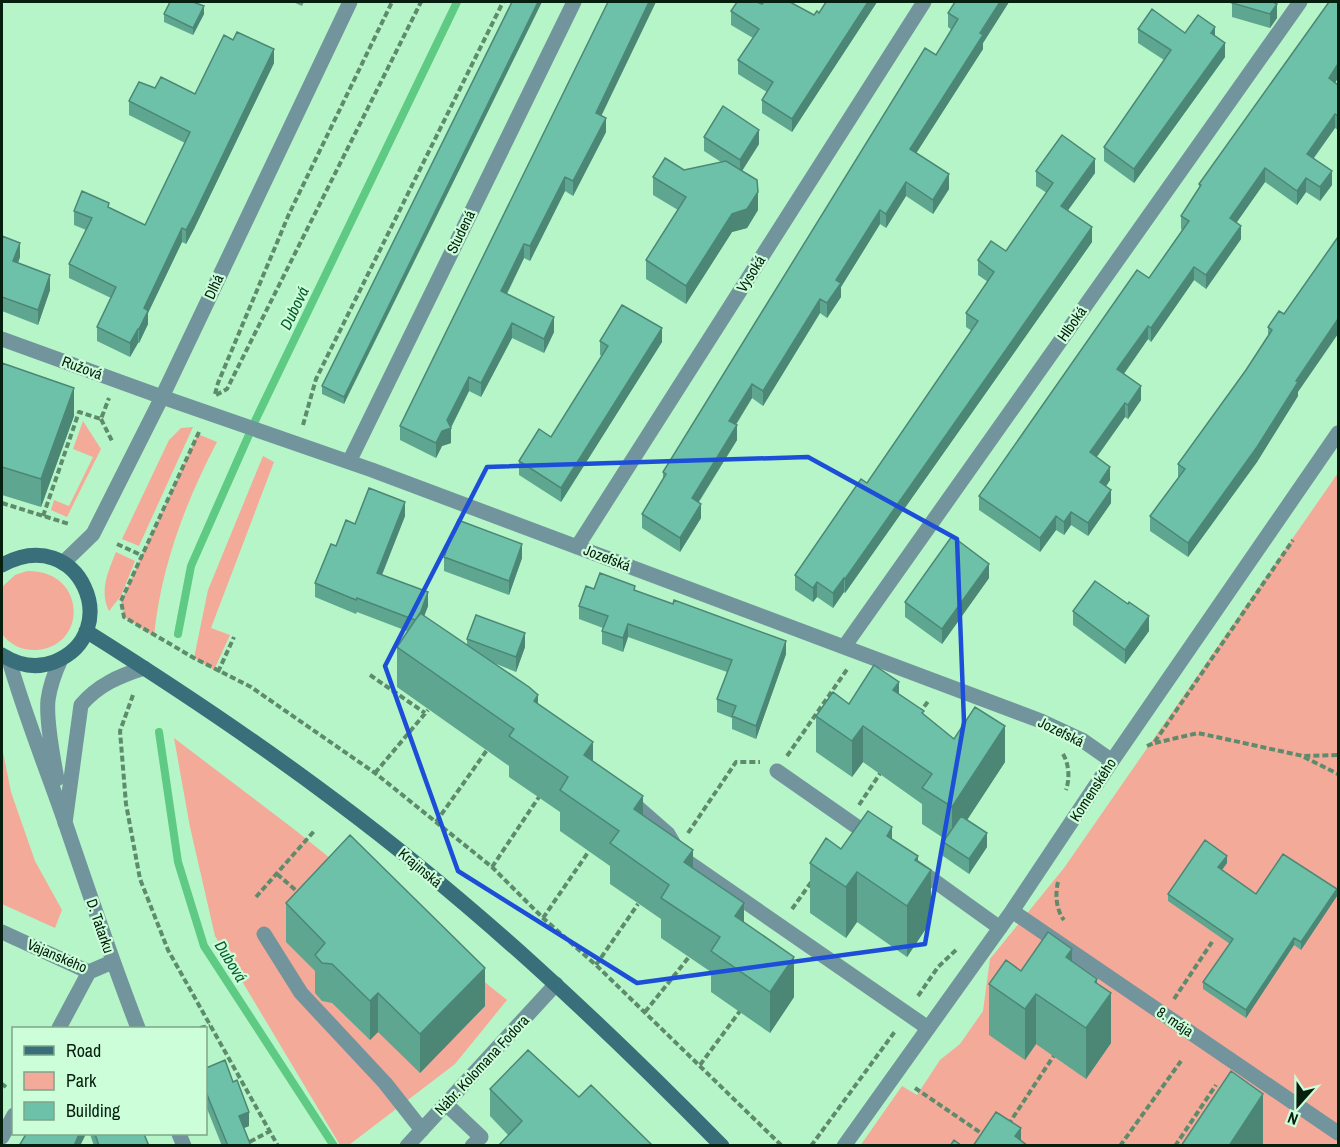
<svg xmlns="http://www.w3.org/2000/svg" width="1340" height="1147" font-family="'Archivo Narrow',sans-serif">
<rect width="100%" height="100%" fill="#b5f5c7"/>
<!-- green -->
<path fill="#f4aa99" d="M83 421 101 449 67 517 51 510 54 500 69 506 93 457 73 449Z
M193 427 139 546 122 539 169 440 181 428Z
M198 434 217 442C185 503 161 567 154 636L124 617 121 601Z
M263 456 274 462 211 628 230 635 214 670 194 658 208 590Z
M1338 473V1145L860 1146 902 1086 917 1095 940 1060 960 1044 983 1011 990 959 1064 868Z
M116 552 135 561 121 596 109 611C99 591 108 572 116 552Z
M27 571C87 570 88 646 37 650 23 651 10 645 2 634V587L15 575Z
M174 738 295 830 507 1000 455 1064 349 1145H340L215 936 190 827Z
M2 747 11 792 35 861 62 910 55 928 2 904Z"/>
<g fill="none" stroke-linecap="round" stroke-linejoin="round">
<!-- stream -->
<path stroke="#5eca84" stroke-width="8" d="M178 634 191 566 255 421 457 2
M159 732 178 862 204 946 334 1146"/>
<!-- path -->
<path stroke="#5e8b6c" stroke-width="4" stroke-dasharray="6 3" stroke-linecap="butt" d="M215 394 218 383 289 214 392 2
M216 395 227 389 421 2
M101 419 113 443
M303 425 316 379 503 2
M199 432 121 601 124 617 194 658 251 687 375 773 492 867 543 918 596 965 781 1145 785 1146
M2 503 69 524
M43 516 79 412 101 419 109 398
M117 544 143 556
M218 672 234 637
M370 675 425 713
M133 695 120 731 126 804 140 879 168 950 278 1146
M919 714 929 700
M1155 743 1198 733 1303 756 1338 755
M1147 746 1154 743 1293 540
M1063 754C1069 764 1070 778 1066 790
M787 756 848 668
M1304 757 1338 774
M375 773 428 710
M859 805 881 772
M436 822 487 750
M688 833 736 762H760
M492 867 539 797
M277 874 299 893
M1058 882C1055 894 1056 910 1064 920
M256 897 315 830
M792 909 812 881
M543 918 589 851
M596 965 638 904
M918 996 938 967 957 949
M1174 999 1212 942
M645 1012 689 957
M200 1028 210 1026
M700 1065 740 1011
M2 1084 6 1087
M915 1088 984 1135
M1008 1125 1055 1054
M242 1146 270 1131
M811 1146 896 1030
M1120 1146 1181 1061
M1175 1146 1216 1085"/>
<!-- lane -->
<path stroke="#72959d" stroke-width="15" d="M777 771 873 838
M628 799 668 834 682 858 928 1028
M65 823 81 705C98 685 119 676 144 668
M915 867 1000 928
M446 1104 481 1137 472 1146"/>
<!-- street -->
<path stroke="#72959d" stroke-width="15" d="M2 339 162 397 372 470 1041 721 1082 740 1112 761
M349 462 574 2
M577 547 924 2
M63 563 93 534 162 397 350 2
M844 647 1300 2
M9 660C25 716 47 770 66 825 89 893 112 961 138 1028
M57 779C53 758 46 720 48 700 50 685 55 672 61 659
M1012 911 1338 1133
M2 932 89 972 112 962
M264 934 301 993 385 1083 422 1130
M59 1028 89 972
M179 1134 184 1146
M2 1137 14 1115
M407 1146 556 984
M844 1146 1012 911 1112 761 1338 433"/>
<!-- secondary -->
<path stroke="#386f7b" stroke-width="15" d="M2 565C80 522 126 634 54 662 36 669 18 665 2 655
M86 631C172 685 256 741 337 802 475 905 601 1023 722 1146"/>
</g>
<!-- wall -->
<path fill="#5ea690" d="M293 2H304L302 6Z
M512 2 344 404 322 394V386Z
M826 2H877L792 132 762 113V100L767 92 738 74V60L753 38 731 25V11L762 4 814 15 819 13Z
M955 2H1009L983 43V49L916 153 949 189 933 214 906 196 886 228 880 224 841 287V297L827 318 820 313 763 406 752 398 736 425 737 440 699 502 701 518 680 552 642 528V514L663 479V472L936 55 952 30 948 27V13Z
M1273 2 1277 18 1270 28 1232 17V3Z
M1338 2V78L1335 83 1338 85V130L1335 128 1314 158 1332 185 1320 201 1306 192 1297 205 1265 182 1236 223 1241 239 1206 289 1194 280 1151 342 1148 339 1124 374 1141 400 1128 419 1125 417 1097 457 1110 480 1106 486 1111 503 1088 536 1071 525 1064 535 1056 530 1040 552 979 510V496L1149 278 1182 230 1181 229V216L1199 188V184Z
M164 14H204L193 35 164 22Z
M1138 29 1215 36 1225 57 1134 183 1104 161V147L1164 60 1138 43Z
M274 63 194 229 186 244 182 242 148 313V324L139 343H138L130 357 97 341V327L111 298 69 278V264L86 230 74 225V211L109 208 145 225 185 143 129 115V101L155 88 195 94Z
M602 116 606 132 573 196 565 191 530 261 524 258 507 294 554 332 544 353 512 338 481 397 469 391 451 428V443L442 446 436 458 400 440V426Z
M704 137 759 144 742 171 758 210 747 228 732 232 686 304 646 279V260L678 210 653 195V177L721 162 704 151Z
M1036 171 1095 173 1068 210 1092 242 845 593 844 592 833 608 817 597 813 602 795 590V575L867 483 972 331 966 327V313L988 282 978 275V260L1006 251 1047 193 1036 186Z
M2 236 20 257 18 263 50 290 38 325 2 311Z
M1279 311 1298 392V396L1257 462 1188 557 1150 531V516L1178 478V464L1246 370 1268 336V327Z
M600 341 662 342 561 502 519 475V461L551 437 602 356 600 355Z
M2 363 74 416 41 507 2 495Z
M405 516 382 575 428 606 424 616 467 645V639L525 647 516 672 494 663 538 704 593 761 744 922 794 997 770 1033 711 992V972L661 938V919L610 884V866L560 831V812L509 777V766L397 687V647L407 631 357 612 356 614 315 597V583L336 546 355 524Z
M444 557 522 558 509 595 444 571Z
M989 578 942 644 905 617V602Z
M635 590 786 654 756 739 732 729V718L717 712V699L727 672 628 637 623 652 602 644V631L603 628 579 619V606Z
M1073 611 1149 631 1125 664 1073 625Z
M899 694 954 739 1005 762 967 820 987 847 969 874 943 856V842L945 839 922 824V804L863 762 852 777 816 752V716Z
M892 840 918 862 931 921 907 957 857 922 846 938 810 913V863L841 849Z
M1227 863 1222 870 1256 894 1337 896 1301 950 1294 945 1246 1018 1203 989V982L1230 944 1168 901V894Z
M286 903 485 1006 420 1073 378 1032 370 1040 332 1003 322 1001 315 993V971L286 942Z
M1072 961 1097 983 1111 1043 1086 1079 1036 1044 1025 1060 989 1035V984L1021 971Z
M206 1068 249 1126 244 1128 251 1146H222L206 1106Z
M490 1089 579 1097 508 1135 490 1116Z
M90 1134H144L149 1146H94Z"/>
<!-- shaded-wall -->
<path fill="#4c8776" d="M538 2H542L344 404V397Z
M649 2H656L596 127V113Z
M868 2H877L792 132V119Z
M1000 2H1009L983 43V49L910 163V149Z
M1277 4V18L1270 28V14Z
M204 6V14L193 35V28Z
M1215 27V41L1211 33Z
M1225 43V57L1134 183V169Z
M274 49V63L194 229 186 244V230Z
M1338 64V78L1329 92V78Z
M1335 114V128L1307 167V154Z
M606 118V132L573 196V181Z
M759 130V144L740 174V160Z
M1095 159V173L1061 220V206Z
M1265 168V182L1230 232V218Z
M1332 171V185L1320 201V187Z
M949 174V189L933 214V200Z
M565 177V191L530 261V246Z
M1306 178V192L1297 205V191Z
M906 182V196L886 228V214Z
M758 192V210L747 228 732 232 686 304V286L732 214Z
M880 210V224L841 287V297L827 318V303L836 280Z
M1241 226V239L1206 289V275Z
M1092 227V242L845 593V579Z
M182 228V242L148 313V324L139 343V329L144 308Z
M20 243V257L13 276V261Z
M524 244V258L501 305V291Z
M1194 267V280L1151 342V328Z
M50 275V290L38 325V310Z
M820 299V313L763 406V391Z
M554 317V332L544 353V339Z
M1338 319V334L1298 392V396L1257 462 1188 557V543L1296 381Z
M512 323V338L481 397V383Z
M1148 326V339L1117 383V369Z
M662 328V342L561 502V488Z
M138 329V343L130 357V343Z
M469 377V391L450 429 451 428V443L442 446 436 458V443Z
M752 384V398L729 435V421Z
M1141 386V400L1128 419V405Z
M74 388V416L41 507V479Z
M1125 403V417L1090 466V452Z
M737 425V440L692 512V498Z
M1110 467V480L1100 496V482Z
M1111 490V503L1088 536V523Z
M405 502V516L377 587V573Z
M701 504V518L680 552V538Z
M1071 512V525L1064 535V522Z
M1056 516V530L1040 552V538Z
M522 544V558L509 595V581Z
M989 564V578L942 644V629Z
M844 578V592L833 608V593Z
M817 582V597L813 602V588Z
M428 592V606L417 635V621Z
M1149 616V631L1125 664V650Z
M628 624V637L623 652V638Z
M525 633V647L516 672V657Z
M786 641V654L756 739V726Z
M899 682V718L893 690Z
M538 695V736L534 701Z
M863 726V762L852 777V741Z
M1005 726V762L952 843V807Z
M593 742V783L584 755Z
M643 796V836L634 809Z
M892 827V878L887 836Z
M987 833V847L969 874V859Z
M693 850V890L684 862Z
M918 856V890L931 870V921L907 957V906L915 860Z
M1227 856V863L1218 875V867Z
M857 872V922L846 938V887Z
M1337 889V896L1301 950V942Z
M744 903V944L735 916Z
M1294 938V945L1246 1018V1010Z
M1072 949V1000L1066 957Z
M794 957V997L770 1033V992Z
M485 968V1006L420 1073V1034Z
M1097 979V1012L1111 993V1043L1086 1079V1028L1095 982Z
M378 993V1032L370 1040V1001Z
M1036 994V1044L1025 1060V1009Z
M1263 1094V1146H1229Z
M249 1112V1126L239 1130V1116Z
M1021 1128V1146L1015 1136Z
M79 1134H85V1136L80 1146H74Z"/>
<!-- building -->
<path fill="#6dc1a8" stroke="#4c8776" stroke-width="1.5" d="M170 2H193L204 6 193 28 164 14Z
M512 2H538L344 397 322 386Z
M608 2H649L596 113 606 118 573 181 565 177 530 246 524 244 501 291 554 317 544 339 512 323 481 383 469 377 447 420 451 428 442 431 436 443 400 426Z
M737 2H757L762 4 764 2H790L814 15 817 11 819 13 826 2H868L792 119 762 100 773 82 738 60 759 29 731 11Z
M955 2H1000L980 33 983 35 910 149 949 174 933 200 906 182 886 214 880 210 836 280 841 283 827 303 820 299 763 391 752 384 729 421 737 425 692 498 701 504 680 538 642 514 666 474 663 472 925 48 936 55 958 19 948 13Z
M1233 2H1273L1277 4 1270 14 1232 3Z
M1329 2H1338V64L1329 78 1338 85V116L1335 114 1307 154 1332 171 1320 187 1306 178 1297 191 1265 168 1230 218 1241 226 1206 275 1194 267 1151 328 1148 326 1117 369 1141 386 1128 405 1125 403 1090 452 1110 467 1100 482 1111 490 1088 523 1071 512 1064 522 1056 516 1040 538 979 496 1137 270 1149 278 1189 221 1181 216 1201 185 1199 184Z
M1152 9 1185 33 1198 15 1215 27 1211 33 1225 43 1134 169 1104 147 1171 50 1138 29Z
M237 32 274 49 194 215 186 230 182 228 144 308 148 311 139 329H138L130 343 97 327 116 287 69 264 92 218 74 211 82 191 109 203 108 207 145 225 190 132 129 101 139 82 155 88 161 77 195 94 224 35 233 40Z
M723 106 759 130 740 160 704 137Z
M1062 135 1095 159 1061 206 1092 227 845 579 844 578 833 593 817 582 813 588 795 575 861 479 867 483 978 321 966 313 994 272 978 260 991 241 1006 251 1053 183 1036 171Z
M665 158 684 170 726 161 757 180 758 192 747 209 732 214 686 286 646 260 686 197 653 177Z
M2 236 20 243 13 261 50 275 38 310 2 297Z
M1338 237V319L1296 381 1298 382 1257 447 1188 543 1150 516 1185 469 1178 464 1246 370 1272 330 1268 327 1279 311 1284 314Z
M622 305 662 328 561 488 519 461 539 429 551 437 608 346 600 341Z
M2 363 74 388 41 479 2 467Z
M369 488 405 502 377 573 428 592 420 614 415 620 357 598 356 600 315 583 331 544 336 546 346 520 355 524Z
M458 520 522 544 509 581 444 557Z
M952 536 989 564 942 629 905 602Z
M600 573 635 586 634 590 673 604 674 600 786 641 756 726 732 716 736 706 717 699 732 660 628 624 623 638 602 631 608 616 579 606 586 586 594 589Z
M1095 581 1128 604 1129 602 1149 616 1125 650 1073 611Z
M420 613 529 687 538 695 534 701 593 742 584 755 643 796 634 809 693 850 684 862 744 903 735 916 794 957 770 992 711 951 720 937 661 898 669 885 610 843 619 831 560 790 568 777 509 736 514 729 397 647Z
M476 615 525 633 516 657 467 639Z
M874 665 899 682 893 690 924 711 922 713 954 739 975 707 1005 726 952 807 922 788 932 774 863 726 852 741 816 716 833 692 849 704Z
M868 811 892 827 887 836 918 856 915 860 931 870 907 906 857 872 846 887 810 863 826 838 841 849Z
M961 816 987 833 969 859 943 842Z
M350 835 485 968 420 1034 378 993 370 1001 332 964 322 963 315 955 325 943 286 903Z
M1205 840 1227 856 1218 867 1256 894 1283 854 1337 889 1301 942 1294 938 1246 1010 1203 982 1233 939 1168 894Z
M1048 932 1072 949 1066 957 1097 979 1095 982 1111 993 1086 1028 1036 994 1025 1009 989 984 1006 960 1021 971Z
M528 1050 579 1097 591 1085 653 1146H498L522 1121 490 1089Z
M225 1060 233 1082 237 1080 249 1112 239 1116 251 1146H228L206 1092V1068Z
M1231 1071 1263 1094 1229 1146H1181Z
M996 1112 1021 1128 1015 1136 1028 1146H973Z
M26 1134H79L74 1146H19Z
M95 1134H144L149 1146H99Z
M954 1140 962 1146H950Z"/>
<!-- marked area -->
<path fill="none" stroke="#1d4ed8" stroke-width="4.5" stroke-linejoin="round" d="M808 457 957 539 964 722 925 944 637 983 458 871 385 666 487 467Z"/>
<g text-anchor="middle" stroke-width="4.5" stroke-linejoin="round" paint-order="stroke">
<!-- street labels -->
<g font-size="15" fill="#061f0f" stroke="#ccfed9">
<text transform="translate(461 232) rotate(-64)" y="5">Studená</text>
<text transform="translate(751 274) rotate(-58)" y="5">Vysoká</text>
<text transform="translate(214 287) rotate(-65)" y="5">Dlhá</text>
<text transform="translate(1072 324) rotate(-55)" y="5">Hlboká</text>
<text transform="translate(82 368) rotate(20)" y="5">Ružová</text>
<text transform="translate(607 558) rotate(21)" y="5">Jozefská</text>
<text transform="translate(1061 732) rotate(26)" y="5">Jozefská</text>
<text transform="translate(1093 790) rotate(-57)" y="5">Komenského</text>
<text transform="translate(420 868) rotate(40)" y="5">Krajinská</text>
<text transform="translate(100 926) rotate(71)" y="5">D. Tatarku</text>
<text transform="translate(57 956) rotate(23)" y="5">Vajanského</text>
<text transform="translate(1175 1022) rotate(34)" y="5">8. mája</text>
<text transform="translate(482 1065) rotate(-47)" y="5">Nábr. Kolomana Fodora</text>
</g>
<!-- water labels -->
<g font-size="16" font-style="italic" fill="#065b2f" stroke="#ccfed9">
<text transform="translate(294 308) rotate(-64)" y="6">Dubová</text>
<text transform="translate(231 961) rotate(58)" y="6">Dubová</text>
</g>
</g>
<!-- border -->
<rect width="1340" height="1147" fill="none" stroke="#061f0f" stroke-width="6"/>
<!-- legend -->
<rect x="12" y="1027" width="195" height="108" fill="#ccfed9" stroke="#7da588" stroke-width="1.5"/>
<rect x="24" y="1046" width="30" height="9" fill="#386f7b" stroke="#7da588" stroke-width="1.5"/>
<text x="66" y="1057" font-size="18" fill="#061f0f">Road</text>
<rect x="24" y="1072" width="30" height="18" fill="#f4aa99" stroke="#7da588" stroke-width="1.5"/>
<text x="66" y="1087" font-size="18" fill="#061f0f">Park</text>
<rect x="24" y="1102" width="30" height="18" fill="#6dc1a8" stroke="#7da588" stroke-width="1.5"/>
<text x="66" y="1117" font-size="18" fill="#061f0f">Building</text>
<!-- north arrow -->
<g transform="translate(1298 1105) rotate(201)" stroke="#ccfed9" stroke-width="4.5" paint-order="stroke">
<path d="M0-4.5L10 22L0 15L-10 22Z" fill="#061f0f"/>
<text y="-9" font-size="16" font-weight="bold" text-anchor="middle" fill="#061f0f">N</text>
</g>
</svg>
